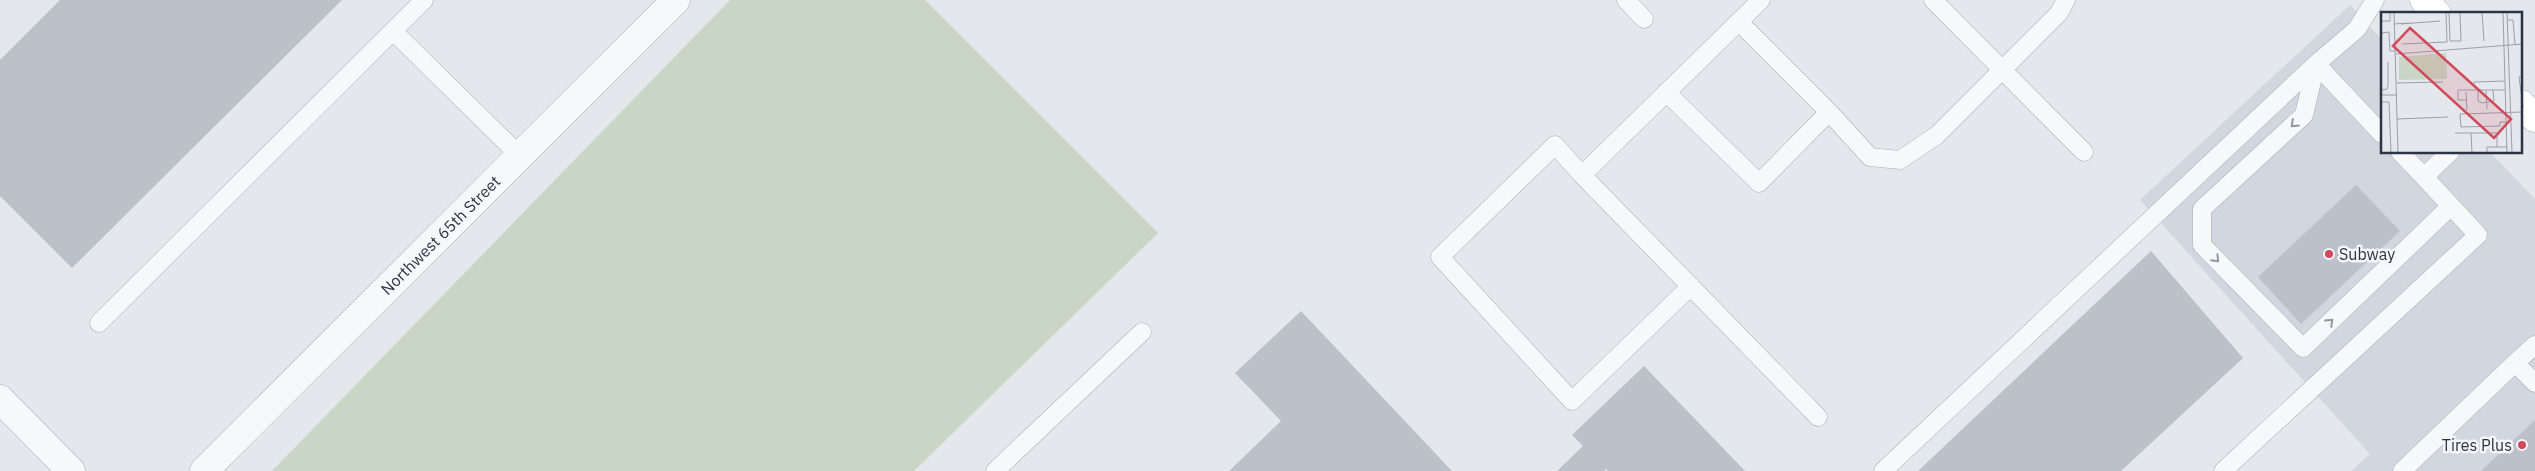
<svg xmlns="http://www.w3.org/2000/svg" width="2535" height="471" font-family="'IBM Plex Sans',sans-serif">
<rect width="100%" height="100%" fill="#e4e7ec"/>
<!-- built -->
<path fill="#d2d6de" d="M2350 5 2382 40V152L2491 153 2535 199V471H2351L2370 454 2140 200Z"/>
<!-- green -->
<path fill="#c9d6c5" d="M730 0H925L1158 233 914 471H272Z"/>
<!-- building -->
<path fill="#bbc0ca" d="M60 0H342L72 268 0 196V60Z
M2356 185 2400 231 2301 324 2258 277Z
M2151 251 2243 358 2121 471H1918Z
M1301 311 1452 471H1229L1281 421 1235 373Z
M1644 366 1745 471H1608L1606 469 1604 471H1557L1583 446 1572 435Z
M2535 420V471H2481Z"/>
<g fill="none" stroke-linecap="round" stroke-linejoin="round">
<defs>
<path id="lane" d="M1626 0 1644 19
M1933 0 2084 152
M1739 22 1829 112 1870 157 1900 160 1937 135 2059 13 2066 0
M393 31 520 156
M2316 64 2304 115 2202 209V245L2303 348 2451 206
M2316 64 2382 134
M1666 92 1759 183 1829 112
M2400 152 2424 177
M1582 175 1818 417
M1691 286 1572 401 1440 257 1555 145 1582 175 1761 0
M99 323 424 0
M2515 363 2535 345
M995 471 1142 332
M1883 471 2316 64 2357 29 2375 0
M2223 471 2478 235 2424 177 2450 152
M2402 471 2515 363 2535 383"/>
<g id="street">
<path d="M0 399 71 471"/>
<path id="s1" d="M204 471 676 0"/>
</g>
<path id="secondary" d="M2424 0 2437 14
M2521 104 2535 118"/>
</defs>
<!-- lane casing -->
<use href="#lane" stroke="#a9aeb7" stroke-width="19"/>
<!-- street casing -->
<use href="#street" stroke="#a9aeb7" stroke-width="29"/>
<!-- secondary casing -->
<use href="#secondary" stroke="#a9aeb7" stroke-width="29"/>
<!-- lane -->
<use href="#lane" stroke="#f7f8fa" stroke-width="18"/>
<!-- street -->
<use href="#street" stroke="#f7f8fa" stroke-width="28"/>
<!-- secondary -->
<use href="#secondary" stroke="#fff" stroke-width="28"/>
</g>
<!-- one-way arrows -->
<defs><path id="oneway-chevron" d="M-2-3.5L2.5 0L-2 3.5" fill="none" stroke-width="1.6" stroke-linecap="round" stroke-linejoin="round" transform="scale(1.25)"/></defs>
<g stroke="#9196a0">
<use href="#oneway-chevron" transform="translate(2294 124) rotate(137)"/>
<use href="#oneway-chevron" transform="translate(2216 259) rotate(46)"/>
<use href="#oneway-chevron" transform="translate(2330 322) rotate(-44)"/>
</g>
<!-- markers -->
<g fill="#d1495b" stroke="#f4f6f9" stroke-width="2">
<circle cx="2329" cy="254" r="5"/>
<circle cx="2522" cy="445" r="5"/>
</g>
<g text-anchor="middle" stroke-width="5" stroke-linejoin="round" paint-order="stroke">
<!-- street labels -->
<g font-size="16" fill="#2b3445" stroke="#f4f6f9">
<text dy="6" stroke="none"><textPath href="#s1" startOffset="334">Northwest 65th Street</textPath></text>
</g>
<!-- poi labels -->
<g font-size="16" fill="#2b3445" stroke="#f4f6f9" text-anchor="start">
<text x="2339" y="260">Subway</text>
<text x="2512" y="451" text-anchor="end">Tires Plus</text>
</g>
</g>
<!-- overview -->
<g transform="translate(2381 12)">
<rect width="141" height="141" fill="#e4e7ec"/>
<path d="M65 41 66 67 18 68V45Z" fill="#c9d6c5"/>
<path fill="none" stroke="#9a9fa9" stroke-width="1" d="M13 0 17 141M68 0 69 29H80L79 0M101 0 103 29M122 0 126 141M126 0 131 141M127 8H132L134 32M0 9H9V0M13 12 28 11M20 12 59 9M0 21 8 20 9 39H15M21 32 66 30 65 0M15 42 142 32M142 65H138L142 95M16 71 62 70M93 75V70L124 69M0 78 6 77 7 73V50M97 79V89L101 91 113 89 112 78M105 79 106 97M85 80 86 98M0 83H16M86 88H77V78H124M0 90H8L10 141M16 107 67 105M125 110H119V114L80 115 79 102 142 100M74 121H90L91 141M90 121H116V135M106 141V135H126"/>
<path fill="#d1495b" fill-opacity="0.15" stroke="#d1495b" stroke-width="2.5" d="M29 16 130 107 113 126 12 34Z"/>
<rect width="141" height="141" fill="none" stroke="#2b3445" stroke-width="2.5"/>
</g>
</svg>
